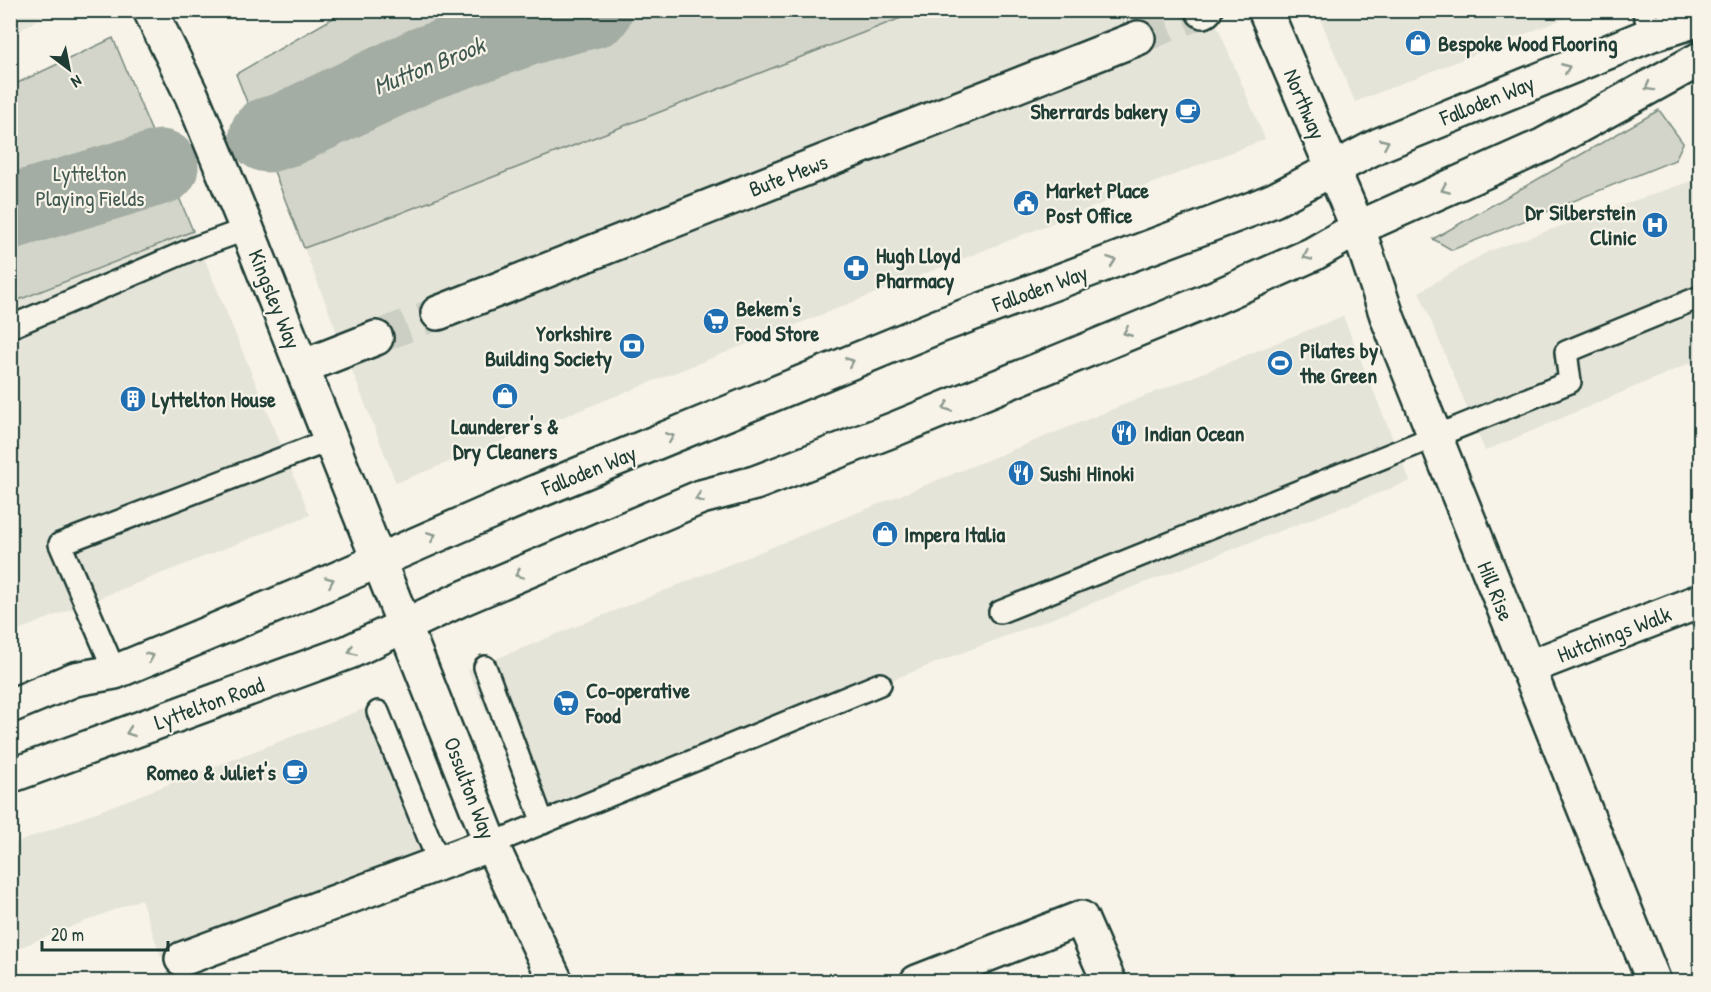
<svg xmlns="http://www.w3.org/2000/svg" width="1711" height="992" font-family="'Patrick Hand',sans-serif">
<rect width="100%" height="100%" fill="#f7f3e8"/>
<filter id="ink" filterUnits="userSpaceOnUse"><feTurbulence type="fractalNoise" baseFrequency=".0167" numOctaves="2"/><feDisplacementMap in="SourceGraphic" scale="12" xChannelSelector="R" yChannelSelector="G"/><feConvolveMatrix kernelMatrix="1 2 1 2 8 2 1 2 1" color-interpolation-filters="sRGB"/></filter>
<g filter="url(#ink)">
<!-- built -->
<path fill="#e5e4d9" d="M11 10 43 11 46 14 11 36Z
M919 11H1211L1265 139 396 483 304 248 398 214Z
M1317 11H1583L1355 102Z
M1700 178V359L1485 451 1419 292 1489 251Z
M193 231 310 515 11 633V303Z
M1343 316 1410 481 532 818 468 670Z
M382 702 440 853 161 957 141 899 11 951V845Z"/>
<!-- green -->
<path fill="#d3d5ca" stroke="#79897f" stroke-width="1.5" d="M347 10H919V11L398 214 304 248 236 74Z
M113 38 193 231 11 303V86Z
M1659 110 1683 143 1675 160 1452 250 1433 239Z"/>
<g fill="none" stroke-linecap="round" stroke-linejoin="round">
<!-- river -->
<path stroke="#a4ada3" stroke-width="75" d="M267 135 287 129 424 64 540 24 595 10
M10 212 161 167"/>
<!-- street-tunnel -->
<path stroke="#cccfc4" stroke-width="33" stroke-dasharray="33 16" stroke-linecap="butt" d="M1138 38 1203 11
M376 338 438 313"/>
<defs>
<path id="lane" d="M1643 10 1652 34
M10 327 197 247 247 229
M1000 612 1570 382 1566 352 1700 297
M485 667 543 823
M115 672 60 544 330 440
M378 712 439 863
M491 844 880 684"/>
<path id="street" d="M1265 10 1358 228 1388 319 1654 982
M1203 11 1205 10
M438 313 1138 38
M302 367 376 338
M1527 668 1700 601
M182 959 491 844
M917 982 1081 918 1109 982"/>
<path id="secondary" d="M150 10 192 96 247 229 491 844 556 982"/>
<path id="highway" d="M10 706 75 679 115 672 300 595 531 494 939 326 1252 209 1274 200 1379 145 1652 34 1700 19
M10 776 349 652 461 599 701 497 755 483 895 429 1214 298 1313 254 1358 228 1544 145 1700 59"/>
</defs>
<!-- lane casing -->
<use href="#lane" stroke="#1f3d34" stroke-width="26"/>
<!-- street casing -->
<use href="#street" stroke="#1f3d34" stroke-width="38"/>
<!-- secondary casing -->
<use href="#secondary" stroke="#1f3d34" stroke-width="38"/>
<!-- highway casing -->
<use href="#highway" stroke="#1f3d34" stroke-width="38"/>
<!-- lane -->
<use href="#lane" stroke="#f7f3e8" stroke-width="21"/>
<!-- street -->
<use href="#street" stroke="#f7f3e8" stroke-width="33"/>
<!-- secondary -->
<use href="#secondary" stroke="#f7f3e8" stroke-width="33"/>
<!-- highway -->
<use href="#highway" stroke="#f7f3e8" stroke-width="33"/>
</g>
<!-- one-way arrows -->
<defs><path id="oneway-chevron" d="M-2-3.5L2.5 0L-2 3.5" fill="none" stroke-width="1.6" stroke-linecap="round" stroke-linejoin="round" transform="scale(1.5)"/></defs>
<g stroke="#8b988e">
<use href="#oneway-chevron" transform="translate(1566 68) rotate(-22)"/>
<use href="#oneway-chevron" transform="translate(1649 87) rotate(151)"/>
<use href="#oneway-chevron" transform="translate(1385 143) rotate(-24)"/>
<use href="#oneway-chevron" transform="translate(1445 189) rotate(156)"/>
<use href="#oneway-chevron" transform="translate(1307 256) rotate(155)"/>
<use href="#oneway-chevron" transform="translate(1112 261) rotate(-20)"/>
<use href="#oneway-chevron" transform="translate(1127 332) rotate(158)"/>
<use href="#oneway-chevron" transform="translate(850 362) rotate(-22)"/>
<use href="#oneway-chevron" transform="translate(947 407) rotate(158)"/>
<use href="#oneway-chevron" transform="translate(670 437) rotate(-22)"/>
<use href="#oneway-chevron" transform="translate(699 498) rotate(160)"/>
<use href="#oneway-chevron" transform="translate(432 536) rotate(-23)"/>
<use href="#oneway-chevron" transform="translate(519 574) rotate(157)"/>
<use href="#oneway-chevron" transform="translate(330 581) rotate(-24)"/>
<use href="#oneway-chevron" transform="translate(352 651) rotate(156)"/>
<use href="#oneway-chevron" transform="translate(150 657) rotate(-23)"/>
<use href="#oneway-chevron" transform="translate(130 732) rotate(160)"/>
</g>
</g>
<!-- icons -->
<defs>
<symbol id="shop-disc" viewBox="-11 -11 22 22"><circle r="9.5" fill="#1f6fb2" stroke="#f7f3e8"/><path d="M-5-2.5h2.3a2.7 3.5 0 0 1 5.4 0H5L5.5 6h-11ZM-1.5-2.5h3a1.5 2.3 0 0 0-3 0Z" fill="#fff"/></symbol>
<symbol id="cafe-disc" viewBox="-11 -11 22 22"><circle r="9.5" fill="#1f6fb2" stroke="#f7f3e8"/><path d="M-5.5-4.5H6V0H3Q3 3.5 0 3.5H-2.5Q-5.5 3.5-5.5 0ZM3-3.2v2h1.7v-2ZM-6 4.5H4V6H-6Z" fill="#fff"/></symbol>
<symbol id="civic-disc" viewBox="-11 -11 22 22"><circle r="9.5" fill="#1f6fb2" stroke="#f7f3e8"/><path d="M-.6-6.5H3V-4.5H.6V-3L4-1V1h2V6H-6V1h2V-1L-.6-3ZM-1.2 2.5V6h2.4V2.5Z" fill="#fff"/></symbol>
<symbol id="hospital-disc" viewBox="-11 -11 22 22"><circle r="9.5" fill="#1f6fb2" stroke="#f7f3e8"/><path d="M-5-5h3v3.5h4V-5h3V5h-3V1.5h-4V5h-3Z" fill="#fff"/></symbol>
<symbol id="pharmacy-disc" viewBox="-11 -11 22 22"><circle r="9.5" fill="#1f6fb2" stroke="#f7f3e8"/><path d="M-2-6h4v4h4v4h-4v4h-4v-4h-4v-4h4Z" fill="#fff"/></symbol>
<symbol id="supermarket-disc" viewBox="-11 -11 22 22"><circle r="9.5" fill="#1f6fb2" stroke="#f7f3e8"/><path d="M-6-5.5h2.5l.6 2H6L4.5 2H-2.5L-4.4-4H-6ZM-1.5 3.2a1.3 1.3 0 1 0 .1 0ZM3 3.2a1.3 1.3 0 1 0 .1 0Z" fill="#fff"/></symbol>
<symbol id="bank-disc" viewBox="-11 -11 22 22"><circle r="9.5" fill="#1f6fb2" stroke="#f7f3e8"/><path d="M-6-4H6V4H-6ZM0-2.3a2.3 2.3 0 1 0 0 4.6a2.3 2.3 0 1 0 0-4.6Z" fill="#fff"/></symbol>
<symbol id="stadium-disc" viewBox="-11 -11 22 22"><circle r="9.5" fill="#1f6fb2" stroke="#f7f3e8"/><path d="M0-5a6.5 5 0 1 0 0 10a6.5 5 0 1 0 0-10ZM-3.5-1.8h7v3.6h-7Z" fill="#fff"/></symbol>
<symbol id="building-disc" viewBox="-11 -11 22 22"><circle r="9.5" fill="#1f6fb2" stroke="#f7f3e8"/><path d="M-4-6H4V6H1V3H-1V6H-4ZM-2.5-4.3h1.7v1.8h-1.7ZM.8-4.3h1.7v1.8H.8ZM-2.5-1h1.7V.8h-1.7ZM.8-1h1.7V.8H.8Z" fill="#fff"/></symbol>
<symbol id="restaurant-disc" viewBox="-11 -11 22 22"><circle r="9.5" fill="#1f6fb2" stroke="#f7f3e8"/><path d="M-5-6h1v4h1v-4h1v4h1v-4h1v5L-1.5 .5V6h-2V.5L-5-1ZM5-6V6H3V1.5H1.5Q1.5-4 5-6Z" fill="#fff"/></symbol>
</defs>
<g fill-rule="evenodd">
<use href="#shop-disc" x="1403" y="28" width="30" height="30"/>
<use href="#cafe-disc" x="1173" y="96" width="30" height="30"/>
<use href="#civic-disc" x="1011" y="188" width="30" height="30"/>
<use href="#hospital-disc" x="1640" y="210" width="30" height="30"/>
<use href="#pharmacy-disc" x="841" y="253" width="30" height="30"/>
<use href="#supermarket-disc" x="701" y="306" width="30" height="30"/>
<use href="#bank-disc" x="617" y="331" width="30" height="30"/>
<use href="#stadium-disc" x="1265" y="348" width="30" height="30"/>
<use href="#shop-disc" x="490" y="381" width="30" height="30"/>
<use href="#building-disc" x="118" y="384" width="30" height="30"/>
<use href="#restaurant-disc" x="1109" y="418" width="30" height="30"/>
<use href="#restaurant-disc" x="1006" y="458" width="30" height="30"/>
<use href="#shop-disc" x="870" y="519" width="30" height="30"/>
<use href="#supermarket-disc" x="551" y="688" width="30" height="30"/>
<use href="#cafe-disc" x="280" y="757" width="30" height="30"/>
</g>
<g text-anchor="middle" stroke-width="4.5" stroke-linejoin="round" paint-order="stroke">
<!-- poi labels -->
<g font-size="22" font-weight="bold" fill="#1f3d34" stroke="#f7f3e8" text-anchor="start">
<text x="1438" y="51">Bespoke Wood Flooring</text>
<text x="1168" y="119" text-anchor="end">Sherrards bakery</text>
<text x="1046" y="198">Market Place<tspan x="1046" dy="25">Post Office</tspan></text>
<text x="1636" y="220" text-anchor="end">Dr Silberstein<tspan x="1636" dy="25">Clinic</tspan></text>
<text x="876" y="263">Hugh Lloyd<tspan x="876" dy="25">Pharmacy</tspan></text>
<text x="736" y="316">Bekem's<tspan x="736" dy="25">Food Store</tspan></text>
<text x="612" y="341" text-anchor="end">Yorkshire<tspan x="612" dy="25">Building Society</tspan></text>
<text x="1300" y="358">Pilates by<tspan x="1300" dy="25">the Green</tspan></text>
<text x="152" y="407">Lyttelton House</text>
<text x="505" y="434" text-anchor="middle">Launderer's &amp;<tspan x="505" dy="25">Dry Cleaners</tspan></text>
<text x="1144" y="441">Indian Ocean</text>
<text x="1040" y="481">Sushi Hinoki</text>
<text x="904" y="542">Impera Italia</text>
<text x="586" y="698">Co-operative<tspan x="586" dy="25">Food</tspan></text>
<text x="276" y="780" text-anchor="end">Romeo &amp; Juliet's</text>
</g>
<!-- street labels -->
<g font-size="22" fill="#1f3d34" stroke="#f7f3e8">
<text transform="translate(1487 100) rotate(-22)" y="8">Falloden Way</text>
<text transform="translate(1305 104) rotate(67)" y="8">Northway</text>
<text transform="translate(788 175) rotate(-21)" y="8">Bute Mews</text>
<text transform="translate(1040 288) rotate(-20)" y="8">Falloden Way</text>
<text transform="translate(275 299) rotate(68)" y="8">Kingsley Way</text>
<text transform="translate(589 470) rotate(-22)" y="8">Falloden Way</text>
<text transform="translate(1496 591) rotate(68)" y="8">Hill Rise</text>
<text transform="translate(1614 634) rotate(-21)" y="8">Hutchings Walk</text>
<text transform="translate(209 703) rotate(-20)" y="8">Lyttelton Road</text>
<text transform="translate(470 788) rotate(69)" y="8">Ossulton Way</text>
</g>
<!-- park labels -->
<g font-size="22" fill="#435b52" stroke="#f7f3e8">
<text x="90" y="181">Lyttelton<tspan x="90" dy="25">Playing Fields</tspan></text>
</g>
<!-- water labels -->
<g font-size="24" font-style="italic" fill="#405950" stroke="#f7f3e8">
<text transform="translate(429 66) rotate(-22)" y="8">Mutton Brook</text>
</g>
</g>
<!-- margin -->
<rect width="1711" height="992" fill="none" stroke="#f7f3e8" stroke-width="36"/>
<rect x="18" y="18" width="1675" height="956" fill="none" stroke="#1f3d34" stroke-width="2" filter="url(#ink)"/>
<!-- north arrow -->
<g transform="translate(69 69) rotate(148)" stroke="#f7f3e8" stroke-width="4.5" paint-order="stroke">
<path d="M0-4.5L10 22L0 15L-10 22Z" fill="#1f3d34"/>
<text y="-9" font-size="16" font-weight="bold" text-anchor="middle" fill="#1f3d34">N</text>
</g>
<!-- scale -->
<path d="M42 941v9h126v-9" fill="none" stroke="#1f3d34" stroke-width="3"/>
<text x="51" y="941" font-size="18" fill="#1f3d34" stroke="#f7f3e8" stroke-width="4.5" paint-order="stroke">20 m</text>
</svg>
